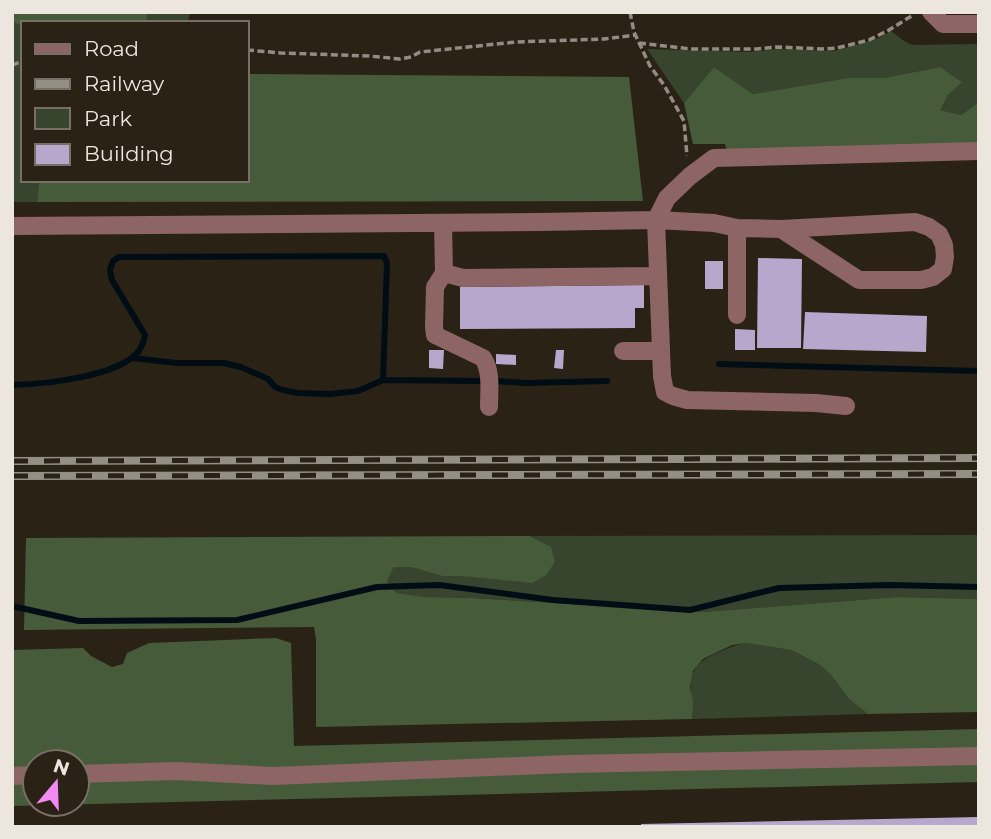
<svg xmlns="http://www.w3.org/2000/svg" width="991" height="839" font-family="Montserrat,sans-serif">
<rect width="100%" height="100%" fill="#2b2216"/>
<!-- green -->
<path fill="#37452e" d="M148 12H191L187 23H146Z
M12 22 23 26V180H39L37 202H12Z
M891 31 904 41 912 45 979 44V102L961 115 939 110 947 95 961 82 940 67 884 78H848L753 94 714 67 684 103 647 49 750 52 778 49 834 51 877 39Z
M979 535V599L897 597 702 612 472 598 426 597 396 593 387 581 394 567H411L442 576 473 577 551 547 530 536Z
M746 643 791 650 820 665 831 675 849 699 868 714 692 719C693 689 681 669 715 654 726 649 734 645 746 643Z"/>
<!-- forest -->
<path fill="#465b3a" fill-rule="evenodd" d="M12 12H148L146 23H23V26L12 22Z
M714 67 753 94 848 78H884L940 67 962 82 948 95 940 110 961 115 979 102V147L727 152 725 144H693L684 103Z
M247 74 629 77 643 201 37 202 39 180H247Z
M530 536 551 547 555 562 546 575 532 583 473 577 442 576 411 567H394L387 581 396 593 426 597 472 598 702 612 897 597 979 599V712L868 714 849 699 831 675 820 665 791 650 746 643 732 645 703 659 693 671 690 687 693 702 692 719 316 727V639L314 627 24 630 26 538Z
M276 638 291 643 294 746 979 729V782L12 806V650L83 648 91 656 112 667 123 664 127 653 149 643ZM35 762H77V804H35Z"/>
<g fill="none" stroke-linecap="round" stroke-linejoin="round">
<!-- stream -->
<path stroke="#000d15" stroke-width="6" d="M132 358 177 363H224L241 367 268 379 275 387 283 390 298 393 330 394 358 391 383 380 482 381
M719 364 979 371
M495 381 526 383 607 381
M12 385C45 384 118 377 139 351 142 346 144 341 145 335L112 280 110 270 113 261 119 257H132L384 256 387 263 383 380
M12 606 79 621 237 620 377 587 439 585 553 600 690 610 779 588 889 585 979 587"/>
</g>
<!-- building -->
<path fill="#b8a7cd" d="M758 258 802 259 801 348H757Z
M705 261H723V289H705Z
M644 285V308H635V328L460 329V287Z
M805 312 927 316 926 352 803 349Z
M735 329 755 330V350H735Z
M429 350H444L443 369 429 368Z
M556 350H564L563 369 554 368Z
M496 354 516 355V365L496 364Z
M979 817V827H641V824Z"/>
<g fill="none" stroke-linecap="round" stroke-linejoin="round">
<!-- path -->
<path stroke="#938c82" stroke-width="3.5" stroke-dasharray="7 3.5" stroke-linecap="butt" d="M630 12 634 32 650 66 664 85 684 121 687 156
M639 43 691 49H757L778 47 822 49 837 48 869 40 889 30 913 15
M247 50 281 53 369 56 400 59 411 57 420 52 516 42 604 39 636 35
M12 65 23 61"/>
<!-- minor -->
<path stroke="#8d6564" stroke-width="18" d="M931 12 943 24H979
M443 223 444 273 435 287 434 327 435 335 483 358C492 372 489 391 489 407
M12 226 538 222 656 220 714 223 737 228 781 229 915 222 929 227 939 234 944 245 945 257 943 269 933 277 921 280H859L781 229
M444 273 463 278 658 276
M737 315V228
M623 351H660
M846 406 816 403 687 400 673 396 665 392 662 376 656 220 667 198 690 176 714 158 979 151
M77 774 177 771 273 776 568 764 979 756
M12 776 35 775"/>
<defs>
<path id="rail" d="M12 461 979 458
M12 476 979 474"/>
</defs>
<!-- rail casing -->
<use href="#rail" stroke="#958e84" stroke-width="8"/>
<!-- rail -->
<use href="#rail" stroke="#2b2216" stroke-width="5" stroke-dasharray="16" stroke-linecap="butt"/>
</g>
<!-- border -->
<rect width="991" height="839" fill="none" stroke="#ece6de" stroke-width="28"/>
<!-- legend -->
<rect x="21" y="21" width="228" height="161" fill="#2b2216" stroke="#787066" stroke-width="2"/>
<rect x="35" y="44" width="35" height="10" fill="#8d6564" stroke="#787066" stroke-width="2"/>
<text x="84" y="56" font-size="21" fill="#ece6de">Road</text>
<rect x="35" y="79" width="35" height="10" fill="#958e84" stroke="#787066" stroke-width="2"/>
<text x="84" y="91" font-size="21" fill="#ece6de">Railway</text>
<rect x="35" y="108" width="35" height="21" fill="#37452e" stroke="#787066" stroke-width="2"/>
<text x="84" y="126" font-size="21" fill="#ece6de">Park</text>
<rect x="35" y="144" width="35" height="21" fill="#b8a7cd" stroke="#787066" stroke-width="2"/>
<text x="84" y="161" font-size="21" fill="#ece6de">Building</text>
<!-- north arrow -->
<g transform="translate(56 783) rotate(19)"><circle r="33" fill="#2b2216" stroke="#787066" stroke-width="2"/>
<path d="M0-5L12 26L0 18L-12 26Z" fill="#f28af3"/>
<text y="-10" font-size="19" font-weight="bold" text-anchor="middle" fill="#ece6de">N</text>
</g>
</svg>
